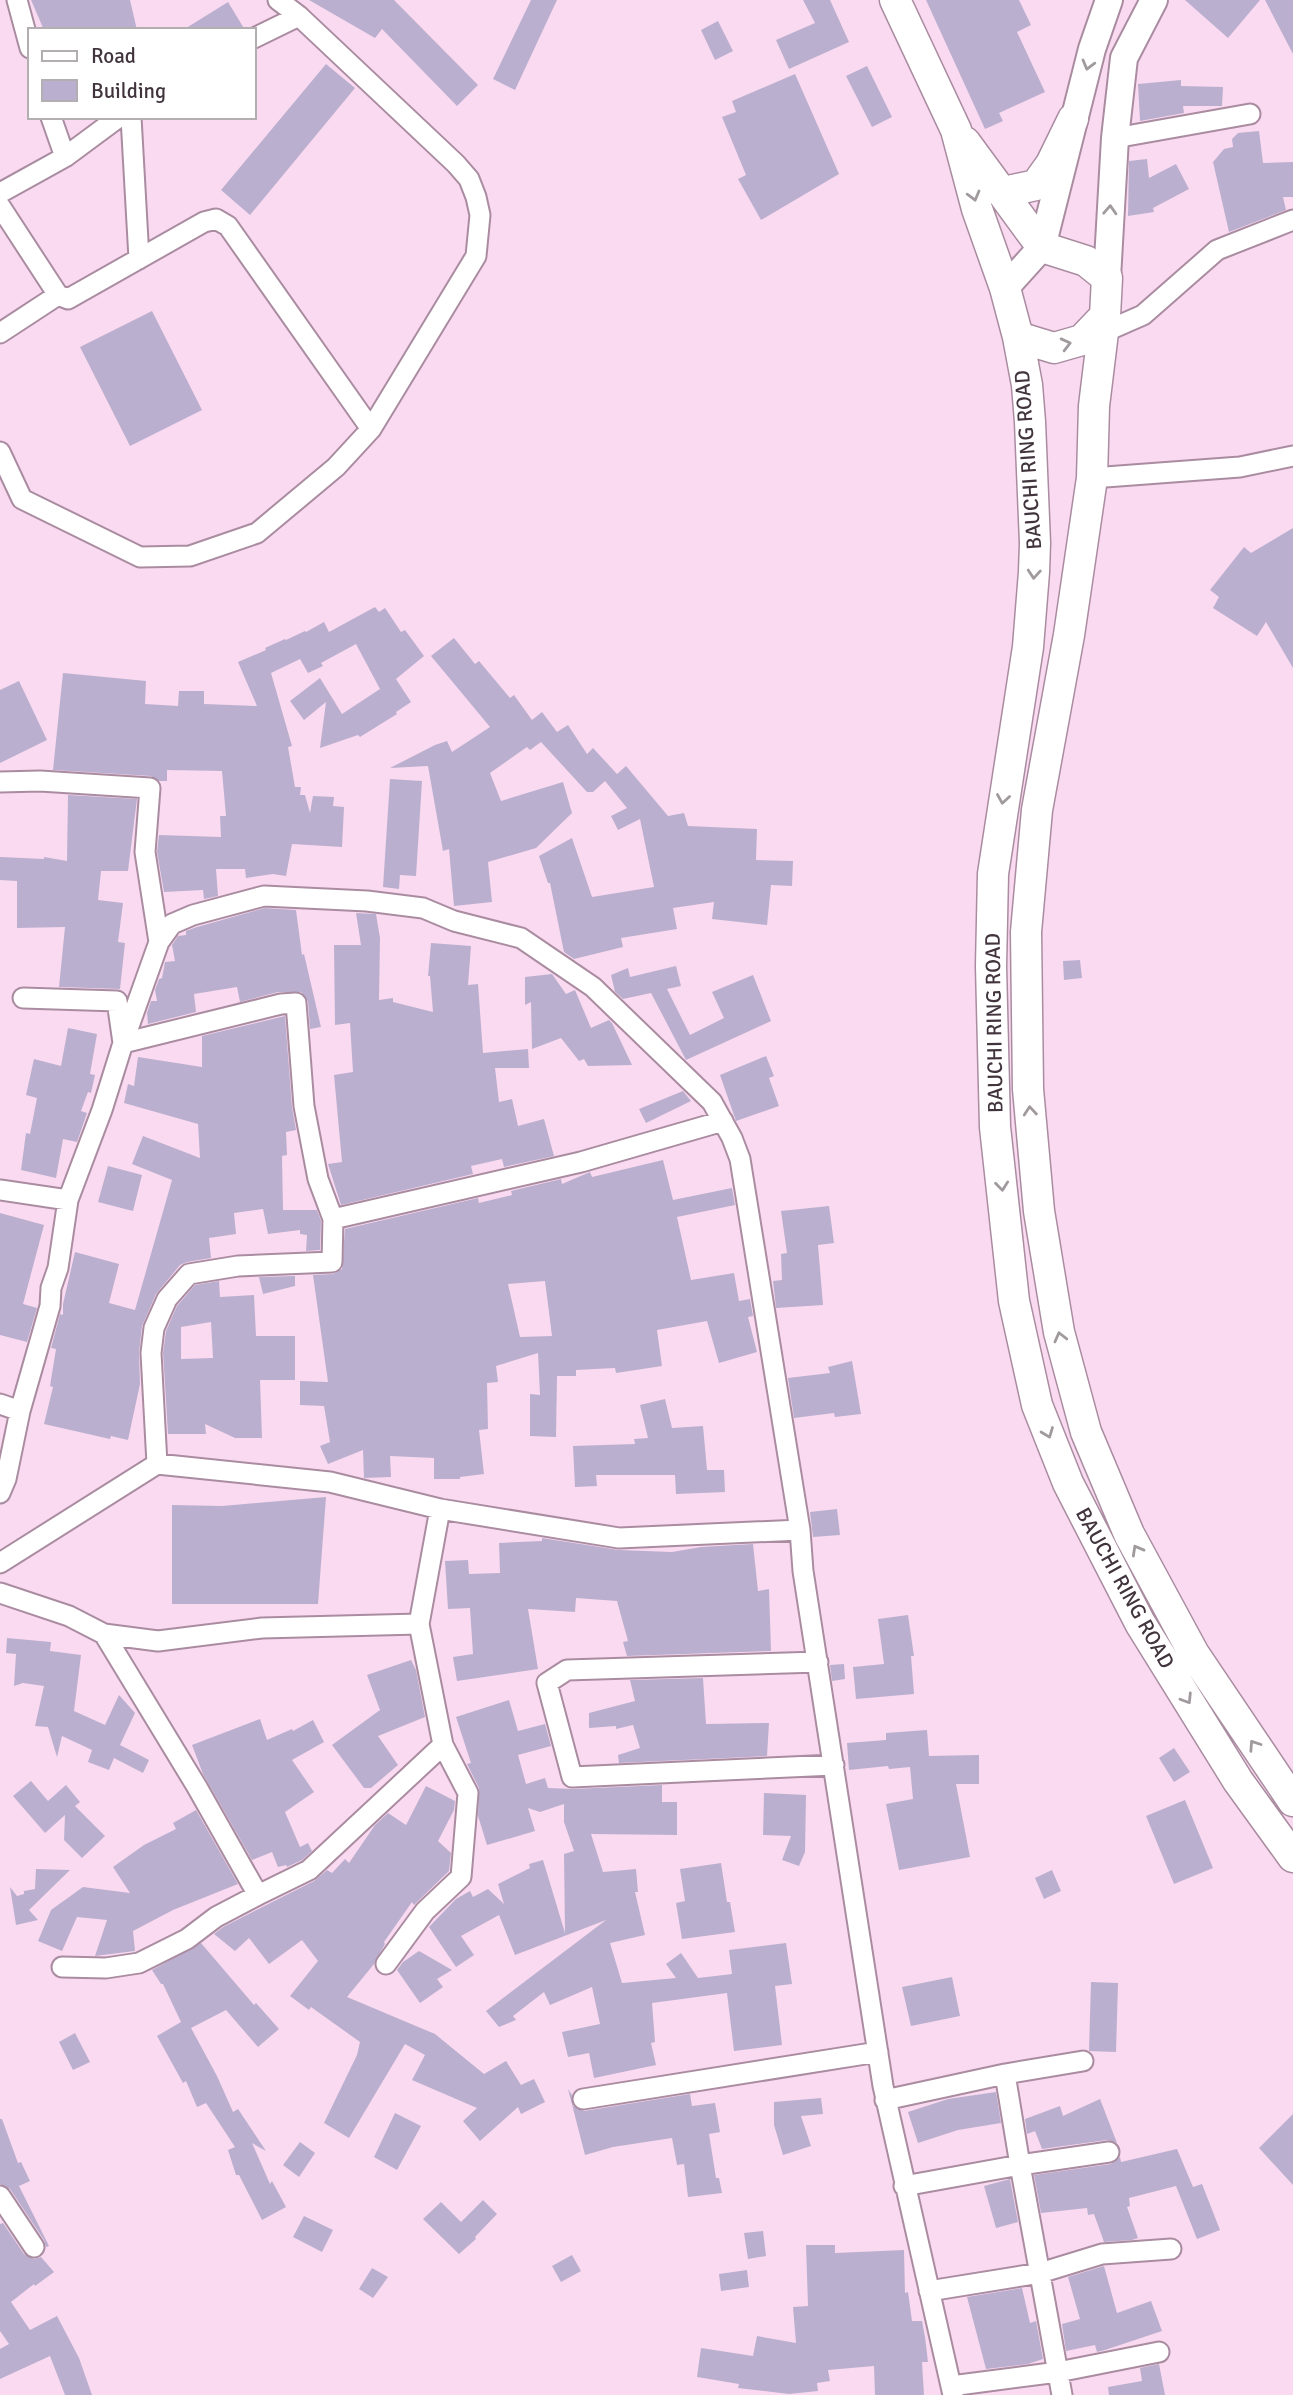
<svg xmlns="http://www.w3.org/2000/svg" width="1293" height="2395" font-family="Signika,sans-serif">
<rect width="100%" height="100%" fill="#fadaf0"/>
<!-- building -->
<path fill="#bbafcf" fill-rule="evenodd" d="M31 0H130L137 30H44Z
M309 0H394L478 85 457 106 382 29 375 38Z
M531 0H557L515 90 493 79Z
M803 0H830L849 42 789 69 776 40 815 23Z
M926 0H1019L1031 25 1017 32 1045 92 999 113 1003 121 985 129Z
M1185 0H1260L1228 38Z
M1265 0H1293V54Z
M228 2 245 30H183Z
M718 21 733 51 715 60 701 30Z
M326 64 355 88 250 215 221 190Z
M867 66 892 117 872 127 846 76Z
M795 74 839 174 761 220 738 179 746 175 722 117 736 112 732 101Z
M1181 80V86L1223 87 1222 106H1183L1184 113 1140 121 1138 84Z
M1259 131 1263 163 1293 162V197H1283L1286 210 1229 232 1213 162 1224 149 1233 147 1232 139 1238 133Z
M1147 159 1149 178 1176 164 1189 189 1153 208 1154 212 1128 216 1129 161Z
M152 311 202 410 130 446 80 347Z
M1293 528V668L1266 622 1257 636 1213 608 1219 597 1210 590 1244 547 1251 553Z
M375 607 379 612 385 608 401 632 405 630 424 656 396 679 411 702 396 712 397 714 360 737 358 735 320 748 326 702 304 720 290 701 320 678 342 714 380 689 356 644 321 663 323 666 308 673 300 659 271 673 292 746 288 747 295 787H301L300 795H305L310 813 313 796 334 797 333 806 344 807 342 847 292 844 286 876 273 874 246 878 245 869H216L218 896 204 899 203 890 164 892 157 852 159 835 221 837 220 816H226L222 771 167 770V781H159L151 776 53 770 63 673 146 681 145 704 178 706 179 691H204V704L257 706 238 662 266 650 265 648 285 639 286 640 305 631 306 632 324 622 329 632Z
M454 638 475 664 479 661 510 698 514 695 532 720 542 712 557 732 568 725 587 754 593 748 617 774 626 766 668 816 684 813 688 826 757 829 756 860 793 861 792 886 771 885 767 925 712 919 714 902 673 908 677 929 621 938 623 947 574 959 564 952 550 883H548L539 856 572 838 592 897 654 887 640 819 618 830 611 816 627 808 605 781 593 792H587L541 742 530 750 527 747 490 773 501 801 563 782 572 813 536 848 488 862 492 902 454 906 449 849 443 851 428 766 390 768 435 745 447 741 452 752 490 727 431 656Z
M19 681 47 740 0 763V690Z
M390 779 422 781 416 876 400 875 399 889 383 887Z
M68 795 137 799 128 871H101L98 900 123 903 118 942 125 943 120 989 59 987 65 927 17 928V881L0 880V857L44 859V857L67 861Z
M265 908 296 910 302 955 304 954 321 1027 310 1029 308 1001 301 992H278L240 1002 237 987 194 994 196 1012 148 1024 147 1013 151 1001H157L155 990 159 979 162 978 165 962 175 961 172 945 178 936 186 935V931L197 927Z
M356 913 376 914 380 938 379 1000 393 998V1002L433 1012 430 976H428L431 943 471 946 468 985 478 984 483 1053 528 1049 529 1068H495L499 1102 512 1099 518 1126 544 1119 554 1156 504 1167 502 1159 471 1166 473 1174 341 1205 328 1164 342 1162 334 1075 353 1072 350 1023 335 1025 334 945H361Z
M1080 960 1082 978 1064 980 1063 961Z
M676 966 681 986 667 989 690 1035 724 1018 712 992 753 975 771 1021 686 1060 651 993 623 999 615 992 611 975 628 968 630 977Z
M552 974 566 994 575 990 591 1028 609 1020 612 1023 632 1065 588 1066 584 1059 579 1061 561 1038 532 1049 531 1002 525 1005V977Z
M285 1016 292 1107 296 1130 286 1132 287 1155 282 1156 283 1210H317L321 1221 320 1250 306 1251 307 1235 300 1234V1230L268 1234 263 1209 234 1213 236 1234 209 1238 211 1258 187 1262 180 1265 156 1294 142 1326 139 1353 140 1384 128 1440 111 1436 110 1439 44 1424 53 1387 50 1386 56 1349 51 1348 60 1314 63 1315V1304L75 1252 119 1264 109 1303 135 1310 172 1180 132 1164 143 1136 200 1158 198 1124 124 1103 128 1084 134 1086 138 1057 202 1067V1036Z
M68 1028 97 1034 90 1074 95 1075 91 1093 88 1092 81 1111 87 1113 77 1142 63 1139 56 1178 21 1170 26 1133 30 1134 37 1098 26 1095 34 1059 61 1066Z
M766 1056 774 1076 769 1078 779 1106 736 1121 720 1075Z
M683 1091 691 1101 646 1123 639 1109Z
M663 1160 673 1200 732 1188 735 1205 677 1217 691 1280 734 1273 739 1301 750 1299 753 1316 748 1317 757 1352 719 1363 707 1321 657 1330 662 1366 616 1373 615 1368 576 1370V1376H557L556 1437 530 1436V1394L540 1395 538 1353 496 1366 498 1382 487 1383 488 1429 479 1430 484 1474 460 1477V1479H434V1458L390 1456 391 1477 364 1478 363 1450 328 1464 320 1446 330 1442 324 1406 300 1405V1381L328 1382 313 1275 333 1274 342 1269 345 1229 478 1198 479 1203 512 1195 511 1191 561 1179 562 1184 590 1172 592 1177ZM545 1281 552 1336 520 1337 508 1284Z
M108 1166 142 1175 133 1211 98 1202Z
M829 1206 834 1243 818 1245 823 1305 776 1308 773 1281 782 1280 781 1254 787 1253 781 1211Z
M0 1213 44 1225 23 1304 37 1308 27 1342 0 1335Z
M295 1276V1286L263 1294 259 1277Z
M219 1281 220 1297 254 1295 256 1336H295V1380H260L262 1438H235L205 1424 206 1434H168L163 1353 166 1331 177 1306 195 1285ZM211 1322 213 1358 181 1359V1327Z
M852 1361 861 1414 835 1417 834 1413 794 1418 788 1378 830 1373 828 1367Z
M665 1399 672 1428 703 1426 707 1470H724L725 1492 676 1494 675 1475H596L597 1486 575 1487 573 1446 635 1444 634 1439 648 1438 640 1405Z
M326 1497 318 1604H172V1505L222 1506Z
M837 1509 840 1535 813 1537 810 1512Z
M542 1538 619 1550 672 1552 701 1547 753 1544 758 1591 769 1589 771 1651 627 1656 623 1642 628 1641 617 1601 576 1598 575 1612 528 1609 538 1669 457 1681 453 1657 473 1654 470 1608 448 1609 445 1561 468 1560 469 1574 500 1573 499 1543 542 1541Z
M908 1615 914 1656H911L914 1694 856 1699 853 1667 884 1664 878 1619Z
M7 1638 51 1642 50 1651 81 1655 74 1711 105 1725 119 1695 135 1713 120 1745 149 1760 143 1773 114 1758 109 1770 88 1762 92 1750 62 1736 57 1757 48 1727 35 1726 44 1686 23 1683 14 1686 16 1654 6 1653Z
M411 1660 416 1670 425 1717 378 1736 398 1765 371 1788H364L332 1745 380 1710 367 1675Z
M844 1664 845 1679 832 1681 830 1665Z
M703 1678 706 1724 769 1723 767 1756 619 1763 618 1755 640 1748 633 1725 616 1729V1726L589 1728V1713L635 1701 630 1680Z
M509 1700 518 1731 545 1724 551 1746 518 1755 526 1784 545 1778 548 1788 573 1789 662 1785V1802H677V1835L591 1834 603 1872 636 1869 638 1892H635L645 1935 610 1943 622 1983 676 1978 666 1964 681 1953 698 1978 732 1974 729 1950 786 1943 792 1984 775 1986 782 2045 734 2051 727 1993 652 2003 655 2042 651 2043 656 2065 594 2078 589 2053 568 2057 562 2032 600 2024 592 1987 550 2005 544 1992 513 2016 516 2020 499 2027 486 2011 606 1920 515 1955 499 1915 461 1936 474 1955 456 1967 429 1927 456 1899 470 1891 473 1897 488 1889 504 1904 498 1884 530 1868 529 1864 543 1860 565 1933 564 1854 574 1851 564 1822V1804L540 1812 528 1808 535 1831 487 1845 478 1816 479 1788 467 1764 471 1763 456 1717Z
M260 1719 267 1740 292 1729 293 1731 313 1720 324 1742 292 1760 314 1792 285 1812 300 1847 308 1843 312 1851 302 1860 287 1867 286 1865 278 1867 272 1852 252 1860 203 1774 192 1745Z
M927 1730 929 1756 979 1755V1784H956L970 1857 899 1870 886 1804 913 1799 910 1767 889 1769 888 1766 849 1770 847 1743 886 1740V1733Z
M1174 1748 1190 1772 1174 1782 1159 1758Z
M31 1781 48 1801 66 1785 80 1802 75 1806 105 1836 82 1858 64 1840 65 1815 45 1833 13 1796Z
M426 1786 455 1801 454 1810 438 1841 451 1853 449 1871 414 1905 412 1902 384 1942 385 1944 374 1964 347 1997 435 2034 484 2074 506 2061 521 2085 534 2079 545 2102 521 2114 518 2107 480 2141 463 2121 477 2108 412 2080 425 2055 405 2044 349 2138 324 2123 357 2055 360 2042 311 2007 309 2010 290 1996 318 1961 302 1940 269 1964 249 1938 235 1951 214 1934 223 1927 314 1881 327 1870 332 1873 345 1859 349 1863 375 1825 388 1813 406 1825Z
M764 1793 806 1795 805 1852 799 1866 782 1860 791 1836 763 1835Z
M1185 1800 1213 1868 1174 1884 1146 1816Z
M196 1810 238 1884 173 1910 133 1931 135 1951 95 1956 107 1920 77 1917 62 1951 38 1941 51 1910 83 1887 130 1893 113 1867 144 1845 176 1829 173 1823Z
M721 1863 727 1902H730L735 1932 682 1939 676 1903 685 1901 680 1869Z
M36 1869 70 1870 29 1910 38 1920 16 1925 10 1887 17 1896 24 1894V1891L35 1889Z
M1052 1870 1061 1891 1044 1899 1035 1878Z
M201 1943 254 2005 256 2003 279 2029 258 2047 226 2010 191 2028 217 2076 233 2112 238 2109 266 2151 252 2143 270 2184 272 2181 286 2207 262 2220 239 2175H236L228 2150 235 2147 206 2103 197 2107 186 2081 183 2083 157 2036 181 2022 163 1984H161L152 1970Z
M419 1951 452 1970 437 1979 443 1987 420 2003 397 1970 403 1962Z
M952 1977 960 2016 911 2026 902 1987Z
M1091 1982 1118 1983 1116 2052 1089 2051Z
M75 2033 90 2062 73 2070 59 2042Z
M568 2089 572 2095 573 2106 584 2111 690 2094 692 2106 715 2103 720 2132 709 2134 716 2178H719L722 2193 688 2197 684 2164 677 2165 672 2138 613 2147 585 2155Z
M996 2092 1001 2123 958 2130 918 2143 908 2112 948 2099Z
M821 2098 823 2114 801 2116 811 2146 783 2155 774 2125V2102Z
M1100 2099 1117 2143 1107 2140 1042 2149 1035 2131 1027 2134 1025 2119 1060 2106 1063 2116Z
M395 2113 421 2126 397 2170 374 2157Z
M1293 2114V2185L1259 2148Z
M0 2119H2L18 2163 21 2162 30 2181 19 2186 49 2246 46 2247 44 2240 10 2189 0 2184Z
M300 2142 315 2153 299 2177 283 2165Z
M1177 2149 1193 2187 1202 2184 1220 2230 1197 2239 1176 2186 1129 2198 1130 2206 1127 2207 1138 2238 1132 2240 1104 2242 1094 2214 1088 2215 1087 2208 1041 2213 1034 2175 1111 2164 1120 2157 1121 2162Z
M1010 2179 1018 2222 996 2228 984 2186Z
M483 2200 497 2214 475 2237 476 2239 459 2254 423 2219 441 2202 461 2222Z
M304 2216 333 2230 322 2252 293 2237Z
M3 2223 24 2254 34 2259 41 2257 54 2272 35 2286 34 2284 11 2302 30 2330 57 2316 79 2358 92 2395H65L50 2356 0 2379V2349L9 2344 0 2331V2224Z
M763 2231 766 2256 748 2259 744 2233Z
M806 2245H835V2253L904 2250 905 2293 908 2292 912 2321H922L925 2337 928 2362H922L924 2395H875L874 2366 828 2370 830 2381 817 2383 818 2391 789 2394 738 2388 739 2384 697 2377 701 2348 753 2356 757 2336 796 2343 793 2307 808 2306Z
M572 2255 581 2271 561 2282 552 2266Z
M1104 2266 1117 2313 1151 2301 1162 2331 1105 2350 1097 2352 1095 2345 1066 2351 1062 2324 1080 2319 1068 2277Z
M372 2268 388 2277 373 2298 359 2289Z
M747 2270 749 2287 721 2291 719 2274Z
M1022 2288 1030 2323 1036 2321 1043 2359 1028 2364 986 2369 967 2297Z
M1159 2364 1165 2395H1109L1108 2387 1142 2381 1140 2368Z"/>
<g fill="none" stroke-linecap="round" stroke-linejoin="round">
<defs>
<path id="minor" d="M17 0 30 48
M254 38 299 16
M51 117 65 157
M131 117 139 259
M1115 138 1250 114
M0 193 65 157 119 117
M0 206 58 295 68 299 204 222 216 219 228 226 371 429
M0 333 58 295
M1102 333 1143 315 1217 250 1293 220
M0 452 22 499 140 557 190 556 257 533 336 467 371 429 476 256 480 215 476 197 469 179 456 164 299 16 278 0
M1092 478 1240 467 1293 456
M0 782 40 781 150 788 145 852 159 942
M23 998 117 1001 123 1043 281 1004 296 1003 304 1106 318 1179 333 1219 332 1262 238 1266 189 1274 167 1299 154 1328 151 1353 157 1464
M0 1190 68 1200
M333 1219 581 1162 723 1121
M0 1404 20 1411
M0 1493 6 1479 20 1411 50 1306 51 1288 58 1268 68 1200 102 1110 123 1043 159 942 172 924 193 915 264 896 367 901 423 908 454 921 521 938 593 987 712 1102 732 1138 740 1159 800 1530 803 1571 883 2086 953 2395
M0 1563 157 1464 330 1482 440 1509
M0 1593 69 1616 104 1634 158 1641 262 1628 419 1624 440 1509 619 1538 800 1530
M104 1634 197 1787 258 1895 309 1870 443 1745
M818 1662 567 1670 547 1683 572 1777 834 1765
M386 1964 425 1911 461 1877 468 1793 443 1745 419 1624
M62 1967 106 1968 139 1963 187 1939 216 1917 258 1895
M1005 2074 1020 2165 1109 2152
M583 2099 878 2052
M885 2100 1005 2074 1083 2061
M904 2186 1020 2165 1062 2395
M0 2196 34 2247
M929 2291 1040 2273 1102 2254 1171 2249
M951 2386 1058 2372 1159 2352"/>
<path id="secondary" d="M1107 278 1115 138 1124 58 1154 0
M1005 288 1042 247 1092 49 1109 0"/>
<path id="primary" d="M895 0 956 130 977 209 1005 288 1018 337 1027 385 1030 422 1035 543 1034 572 1028 647 993 874 991 966 995 1127 1014 1301 1037 1405 1068 1483 1140 1623 1238 1781 1293 1857
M965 142 1042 247 1086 261 1107 278 1105 316 1094 406 1092 478 1069 635 1037 810 1026 932 1028 1089 1039 1211 1059 1332 1086 1432 1129 1534 1194 1654 1293 1801
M1004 192 1036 185 1051 164 1073 119
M1018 337 1054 348 1082 340 1105 316"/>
</defs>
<!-- minor casing -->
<use href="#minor" stroke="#aa8ca1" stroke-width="23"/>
<!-- secondary casing -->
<use href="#secondary" stroke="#aa8ca1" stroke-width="30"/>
<!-- primary casing -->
<use href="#primary" stroke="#aa8ca1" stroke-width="33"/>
<!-- minor -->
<use href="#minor" stroke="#fff" stroke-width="19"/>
<!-- secondary -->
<use href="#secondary" stroke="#fff" stroke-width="26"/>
<!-- primary -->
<use href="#primary" stroke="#fff" stroke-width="30"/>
</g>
<!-- one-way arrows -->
<defs><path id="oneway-chevron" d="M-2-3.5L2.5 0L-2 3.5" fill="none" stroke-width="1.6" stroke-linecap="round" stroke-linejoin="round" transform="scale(1.75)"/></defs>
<g stroke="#a09a9e">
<use href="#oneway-chevron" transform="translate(1088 65) rotate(105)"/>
<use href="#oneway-chevron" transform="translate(974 196) rotate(75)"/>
<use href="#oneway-chevron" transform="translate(1110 210) rotate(-87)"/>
<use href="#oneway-chevron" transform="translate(1066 344) rotate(-14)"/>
<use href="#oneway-chevron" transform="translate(1034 574) rotate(94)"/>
<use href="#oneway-chevron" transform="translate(1003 799) rotate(99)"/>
<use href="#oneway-chevron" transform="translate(1030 1111) rotate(-95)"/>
<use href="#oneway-chevron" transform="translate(1002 1186) rotate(84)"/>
<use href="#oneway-chevron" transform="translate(1060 1337) rotate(-104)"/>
<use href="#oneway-chevron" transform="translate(1048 1433) rotate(69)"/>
<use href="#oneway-chevron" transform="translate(1137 1550) rotate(-119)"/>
<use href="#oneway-chevron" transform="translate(1187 1699) rotate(58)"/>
<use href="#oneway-chevron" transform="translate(1254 1745) rotate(-124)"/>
</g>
<g text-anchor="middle" stroke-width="5" stroke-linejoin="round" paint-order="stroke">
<!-- street labels -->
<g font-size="21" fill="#41343d" stroke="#fff">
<text transform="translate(1028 460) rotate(-94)" y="7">BAUCHI RING ROAD</text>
<text transform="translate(994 1023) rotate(-91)" y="7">BAUCHI RING ROAD</text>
<text transform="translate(1125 1588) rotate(61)" y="7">BAUCHI RING ROAD</text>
</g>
</g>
<!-- legend -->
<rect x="28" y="28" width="228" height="91" fill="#ffffff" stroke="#b3aeb1" stroke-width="2"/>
<rect x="42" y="51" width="35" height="10" fill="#ffffff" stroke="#b3aeb1" stroke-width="2"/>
<text x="91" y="63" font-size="21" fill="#41343d">Road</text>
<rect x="42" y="80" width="35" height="21" fill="#bbafcf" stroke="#b3aeb1" stroke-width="2"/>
<text x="91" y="98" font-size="21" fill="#41343d">Building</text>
</svg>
